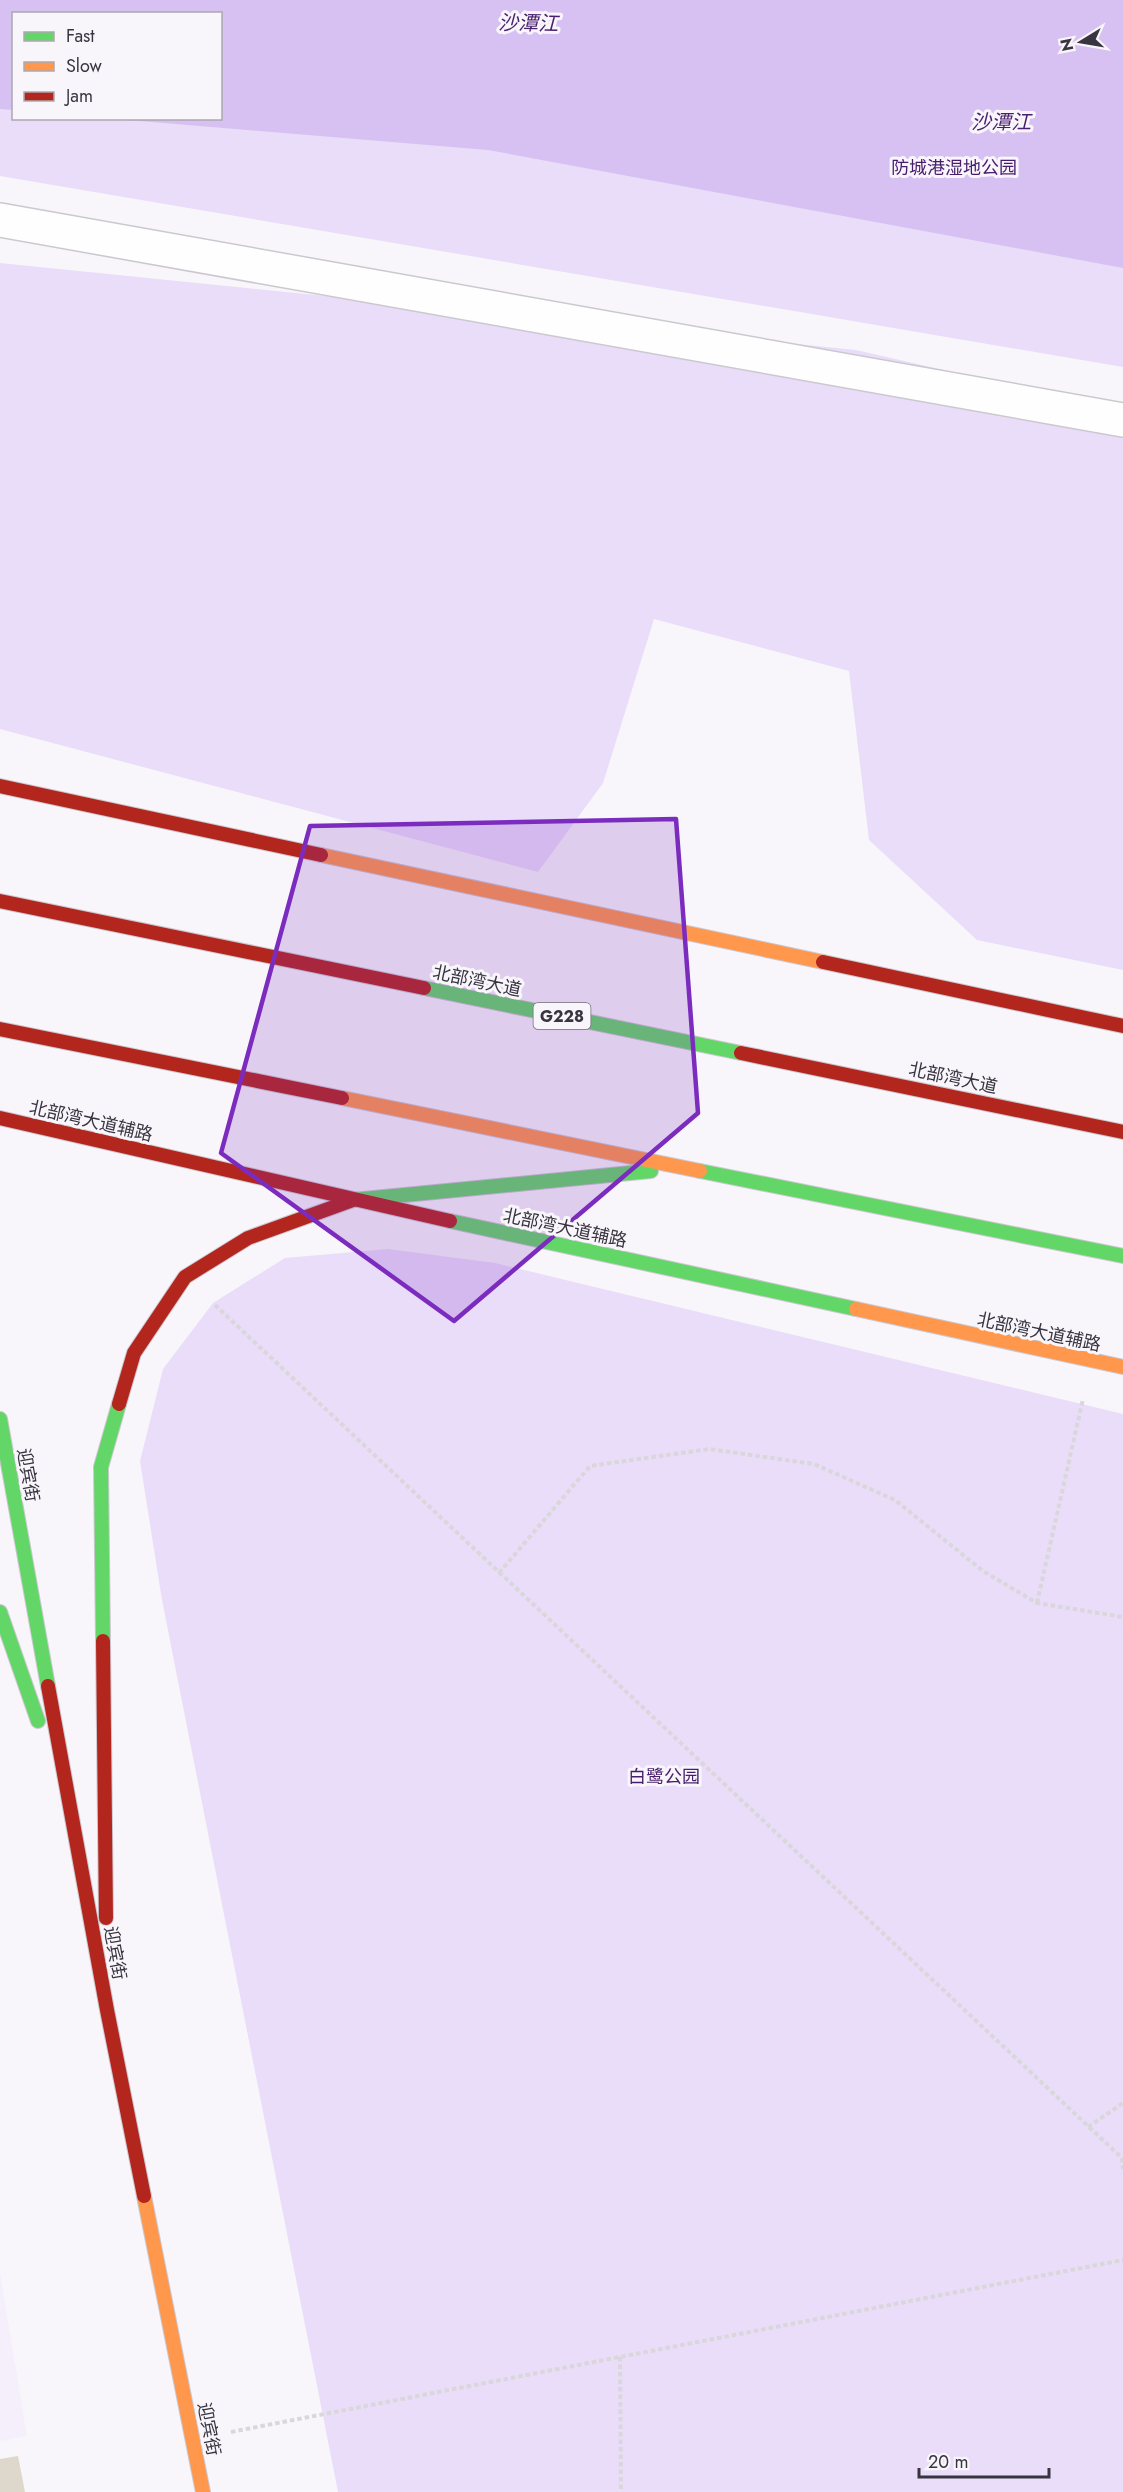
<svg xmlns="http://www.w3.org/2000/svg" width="1123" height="2492" font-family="Jost,'Noto Sans SC',sans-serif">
<rect width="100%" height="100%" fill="#f8f6fa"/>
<!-- built -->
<path fill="#f5effc" d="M0 2273 27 2436 0 2441Z"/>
<!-- green -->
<path fill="#e9ddf9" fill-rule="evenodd" d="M0 0H1123V367L0 176ZM14 14H220V118H14Z
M0 263 856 350 1123 411V970L977 940 869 840 849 671 654 619 603 783 538 872 0 729Z
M388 1249 495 1263 1123 1414V2492H338L162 1600 140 1461 163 1369 213 1303 285 1258Z"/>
<!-- water -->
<path fill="#d7c1f2" d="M0 0H1123V268L488 150 116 119 220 118V14H14L13 110 0 109Z"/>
<!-- building -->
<path fill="#ddd8cb" d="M18 2456 25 2492H0V2459Z"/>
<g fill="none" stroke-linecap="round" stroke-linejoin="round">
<defs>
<path id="street" d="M0 220 1123 420"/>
<path id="fast" d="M424 988 741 1053
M700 1171 1123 1256
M353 1200 651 1171
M450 1221 856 1309
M0 1419 48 1686
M0 1612 38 1721
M103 1641 101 1467 119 1404"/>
<path id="slow" d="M321 855 823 962
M342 1098 700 1171
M856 1309 1123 1367
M144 2196 203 2492"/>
<path id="jam" d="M0 786 321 855
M0 901 424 988
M823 962 1123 1026
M0 1029 342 1098
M741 1053 1123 1132
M0 1118 450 1221
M119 1404 134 1353 185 1277 248 1238 353 1200
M103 1641 106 1918
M48 1686 107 2010 144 2196"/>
</defs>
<!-- street casing -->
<use href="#street" stroke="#cbc8cf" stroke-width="36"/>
<!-- fast casing -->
<use href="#fast" stroke="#cbc8cf" stroke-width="16"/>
<!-- slow casing -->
<use href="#slow" stroke="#cbc8cf" stroke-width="16"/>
<!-- jam casing -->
<use href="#jam" stroke="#cbc8cf" stroke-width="16"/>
<!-- path -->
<path stroke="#d9d7da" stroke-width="4" stroke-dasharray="4.5 3" stroke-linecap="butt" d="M215 1305 1122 2158 1123 2169
M499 1573 590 1466 709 1449 814 1464 895 1500 983 1571 1037 1603 1123 1617
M1037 1603 1083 1399
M1088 2127 1123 2103
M620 2357 621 2492
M231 2432 1123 2260"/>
<!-- street -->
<use href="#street" stroke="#fefefe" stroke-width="33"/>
<!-- fast -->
<use href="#fast" stroke="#63d668" stroke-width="14"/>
<!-- slow -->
<use href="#slow" stroke="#ff974d" stroke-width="14"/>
<!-- jam -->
<use href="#jam" stroke="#b3261e" stroke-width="14"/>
</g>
<!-- marked area -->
<path fill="#7b2cbf" fill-opacity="0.2" stroke="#7b2cbf" stroke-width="4.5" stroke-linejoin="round" d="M676 819 698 1113 454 1321 221 1153 310 826Z"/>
<g text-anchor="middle" stroke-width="6" stroke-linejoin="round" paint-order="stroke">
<!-- shield labels -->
<rect fill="#f8f5fb" stroke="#726f78" stroke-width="1.5" x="533.5" y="1003" width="57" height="26" rx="4.5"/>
<g font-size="16" font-weight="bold" fill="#393540">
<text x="562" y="1022">G228</text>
</g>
<!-- park labels -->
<g font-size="18" fill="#471d6c" stroke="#f8f5fb">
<text x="954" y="174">防城港湿地公园</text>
<text x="664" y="1783">白鹭公园</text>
</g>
<!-- street labels -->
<g font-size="18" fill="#393540" stroke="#f8f5fb">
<text transform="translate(477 981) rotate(12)" y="6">北部湾大道</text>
<text transform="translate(953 1078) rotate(12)" y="6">北部湾大道</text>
<text transform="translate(91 1121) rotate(13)" y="6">北部湾大道辅路</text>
<text transform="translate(565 1228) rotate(12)" y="6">北部湾大道辅路</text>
<text transform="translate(1039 1332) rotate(12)" y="6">北部湾大道辅路</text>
<text transform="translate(28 1475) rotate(80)" y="6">迎宾街</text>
<text transform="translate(115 1953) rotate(80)" y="6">迎宾街</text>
<text transform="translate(209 2429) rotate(79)" y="6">迎宾街</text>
</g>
<!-- water labels -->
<g font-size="20" font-style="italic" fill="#481e6e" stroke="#f8f5fb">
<text transform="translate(528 23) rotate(1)" y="7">沙潭江</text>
<text x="1001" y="129">沙潭江</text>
</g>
</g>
<!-- legend -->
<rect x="12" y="12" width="210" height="108" fill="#f8f5fb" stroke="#aca8b0" stroke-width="1.5"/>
<rect x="24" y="32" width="30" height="9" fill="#63d668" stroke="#aca8b0" stroke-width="1.5"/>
<text x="66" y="42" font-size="18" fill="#393540">Fast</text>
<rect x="24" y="62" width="30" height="9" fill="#ff974d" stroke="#aca8b0" stroke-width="1.5"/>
<text x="66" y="72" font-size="18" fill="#393540">Slow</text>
<rect x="24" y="92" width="30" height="9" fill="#b3261e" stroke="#aca8b0" stroke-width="1.5"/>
<text x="66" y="102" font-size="18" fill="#393540">Jam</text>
<!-- north arrow -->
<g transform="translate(1081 42) rotate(259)" stroke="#f8f5fb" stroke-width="4.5" paint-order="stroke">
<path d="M0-4.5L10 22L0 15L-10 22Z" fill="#393540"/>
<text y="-9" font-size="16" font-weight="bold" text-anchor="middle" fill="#393540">N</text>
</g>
<!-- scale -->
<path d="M919 2468v9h130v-9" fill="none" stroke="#393540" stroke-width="3"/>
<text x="928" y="2468" font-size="18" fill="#393540" stroke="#f8f5fb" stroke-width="4.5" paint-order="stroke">20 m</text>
</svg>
